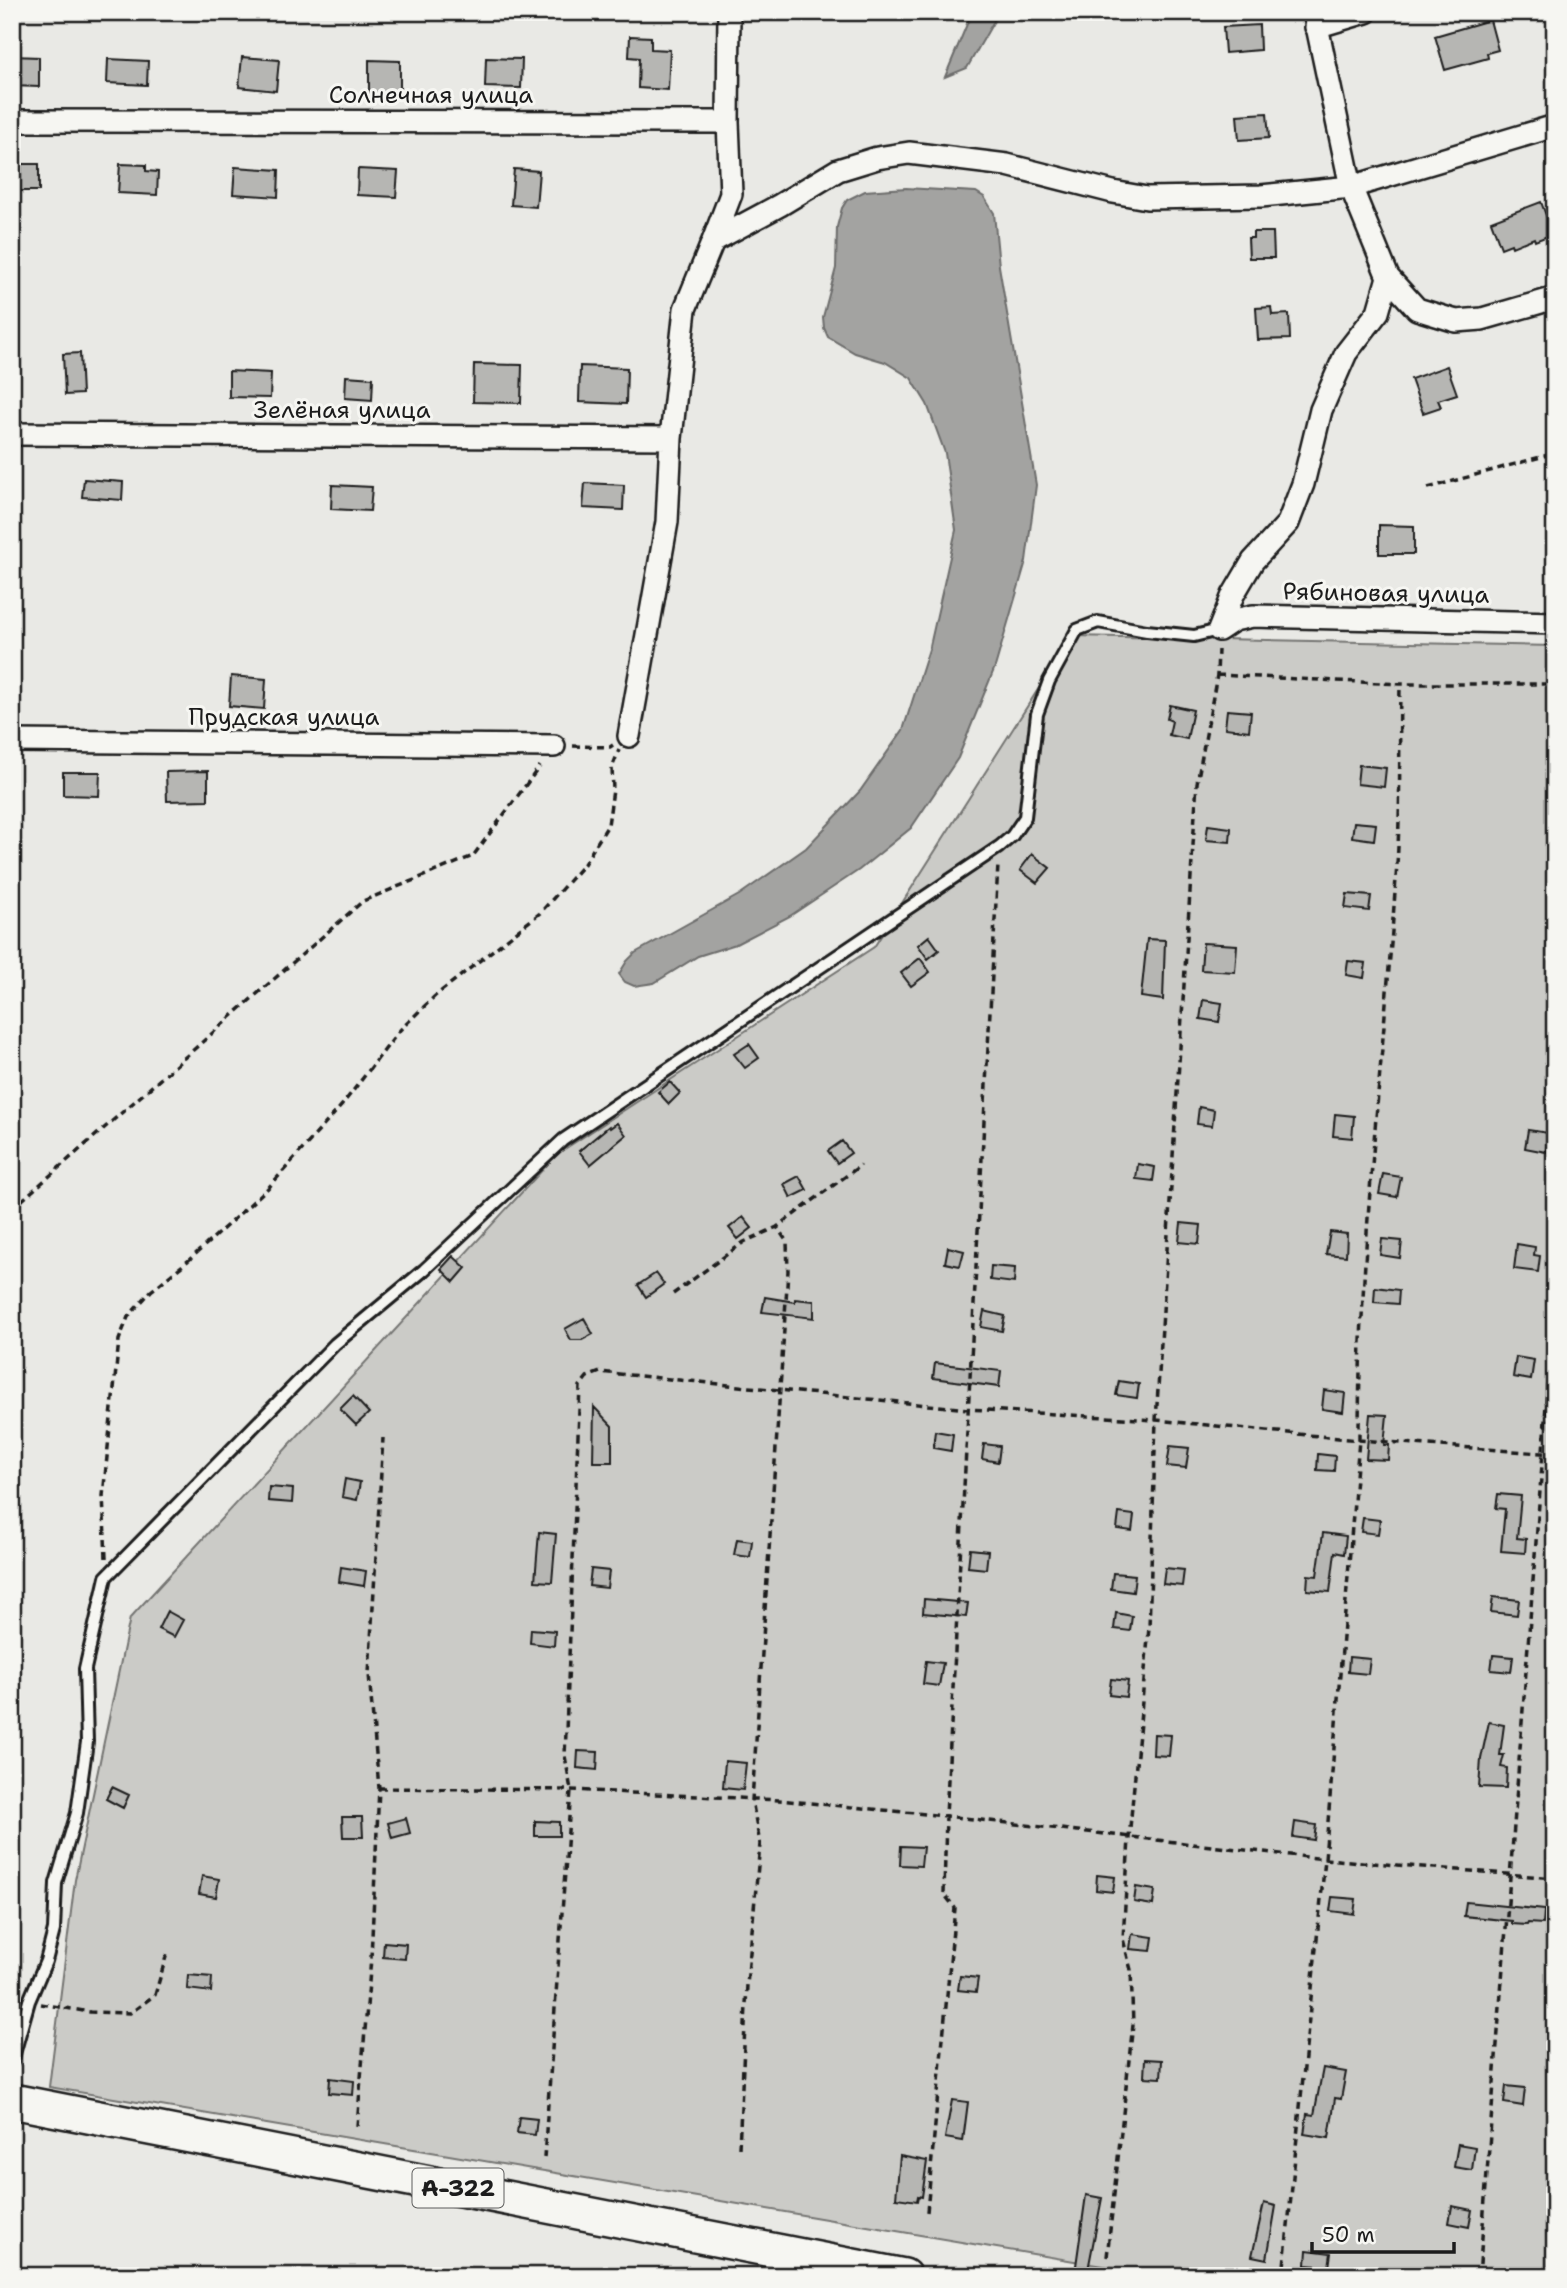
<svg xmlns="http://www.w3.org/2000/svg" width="1567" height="2288" font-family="'Shantell Sans',sans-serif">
<rect width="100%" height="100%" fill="#e9e9e5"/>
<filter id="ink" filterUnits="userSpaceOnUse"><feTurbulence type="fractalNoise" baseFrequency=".0143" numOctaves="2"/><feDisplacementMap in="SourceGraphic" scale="14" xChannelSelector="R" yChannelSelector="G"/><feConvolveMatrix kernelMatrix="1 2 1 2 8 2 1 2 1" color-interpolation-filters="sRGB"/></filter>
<g filter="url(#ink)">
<!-- green -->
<path fill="#cbcbc7" stroke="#747472" stroke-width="2" d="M1072 636 1555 646V2276H1162L49 2087 75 1880 130 1618 557 1154 874 947Z"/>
<!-- water -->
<path fill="#a3a3a1" stroke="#6d6d6c" stroke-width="2" d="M972 12H999L967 68 945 77Z
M906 188 976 192 984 197 994 213 999 266 1036 485 1026 561 995 667 958 758 911 828 859 870 790 916 736 944 698 956 654 983 634 986 625 982 619 974 627 961 635 953 739 895 806 848 860 791 903 730 930 646 956 530 945 453 927 404 911 378 885 362 855 353 828 337 824 328 823 317 836 268 837 227 842 208 847 200 865 191Z"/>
<!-- building -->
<path fill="#b6b6b3" stroke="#1c1c1c" stroke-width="2" d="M1490 20 1498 50 1487 53 1488 58 1445 70 1435 36Z
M1259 25 1260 50 1225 53 1223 27Z
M630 36 651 37V49L670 50 668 90 638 88 639 58 629 57Z
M12 56 39 57V87L12 86Z
M242 57 279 60 276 91 239 87Z
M486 58 522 59 521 88 485 87Z
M108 59 148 61 147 85 107 83Z
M369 60 400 61V94H369Z
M1267 113 1269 138 1239 140 1237 115Z
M12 164H39V191H12Z
M120 164 146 165V171L158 172 157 195 118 193Z
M235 167 279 170 278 197 233 194Z
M358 169 398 171 396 197 357 195Z
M514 169 539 171 536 207 511 205Z
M1541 202 1553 234 1535 241 1534 238 1512 247 1511 244 1501 248 1491 221Z
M1253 232H1273L1274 258H1249L1248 238H1253Z
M1271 307 1272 315 1289 314 1290 339 1258 340 1256 308Z
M80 353 82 394 65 395 63 354Z
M474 364 522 365 521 403 473 402Z
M580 366 627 368 626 404 579 402Z
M1447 366 1457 394 1438 400 1441 407 1423 413 1411 379Z
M229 371 271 373 270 398 229 397Z
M346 376 373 378 372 400 345 398Z
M84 479 123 482 122 500 82 497Z
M585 483 624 485 623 510 583 508Z
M332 485 372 487 370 511 331 509Z
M1379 525 1414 526V554H1379Z
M231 676 266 679 264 709 229 706Z
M1170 705 1193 710 1187 739 1169 735 1172 721 1167 719Z
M1227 710 1251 712 1249 731 1225 728Z
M1359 765 1386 768 1384 787 1357 784Z
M208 771V800L167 801 166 772Z
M63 772H100L99 796 63 795Z
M1354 822 1376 824 1374 840 1352 837Z
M1208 825 1231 828 1230 842 1206 840Z
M1032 854 1050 868 1037 883 1020 870Z
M1347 894 1371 896 1369 911 1345 908Z
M929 936 939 950 928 959 918 945Z
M1147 939 1165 940 1163 1000 1141 997Z
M1203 943 1237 945 1235 972 1201 970Z
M920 958 930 972 911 986 901 973Z
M1348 961 1366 963 1364 978 1346 975Z
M1203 1000 1222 1003 1219 1022 1200 1019Z
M749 1044 759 1058 745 1068 734 1054Z
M670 1082 680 1093 669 1104 658 1092Z
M1199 1107 1214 1110 1212 1126 1197 1124Z
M1335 1114 1354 1116 1352 1138 1333 1136Z
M617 1123 626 1135 590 1165 579 1151 609 1126 610 1128Z
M1528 1130 1549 1133 1546 1152 1525 1148Z
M842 1141 851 1153 837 1163 828 1151Z
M1138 1164 1155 1167 1153 1181 1136 1179Z
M1383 1174 1401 1177 1397 1197 1379 1194Z
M799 1176 807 1190 791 1198 784 1184Z
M743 1217 752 1228 738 1239 729 1228Z
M1181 1223 1201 1225 1199 1244 1179 1242Z
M1330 1232 1347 1234 1346 1256 1326 1254Z
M1382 1239 1402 1241 1400 1258 1380 1255Z
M1517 1244 1535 1247 1534 1255 1540 1256 1538 1272 1514 1269Z
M948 1247 964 1251 960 1266 945 1263Z
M453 1256 466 1268 454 1282 441 1269Z
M991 1266 1015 1268 1014 1283 990 1280Z
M656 1273 664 1284 646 1297 638 1285Z
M1375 1287 1399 1290 1398 1304 1374 1302Z
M765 1297 795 1302V1299L814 1301V1318L762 1312Z
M984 1311 1005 1316 1002 1331 981 1327Z
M584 1318 593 1334 582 1340H571L565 1329Z
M1516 1357 1534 1360 1531 1380 1513 1377Z
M935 1363 1001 1371 999 1387 933 1378Z
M1119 1381 1139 1384 1137 1398 1116 1395Z
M1324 1390 1345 1393 1343 1412 1322 1409Z
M353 1396 369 1413 356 1425 340 1409Z
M594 1407 612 1426V1462H593Z
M1370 1414 1387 1415 1384 1445H1389L1388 1460 1366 1459Z
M935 1431 953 1434 951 1451 933 1448Z
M984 1444 1000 1446 998 1462 982 1459Z
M1170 1446 1189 1448 1186 1468 1167 1466Z
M1318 1454 1335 1456 1334 1471 1317 1470Z
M345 1479 360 1482 357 1500 342 1497Z
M269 1487 293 1489 292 1503 268 1501Z
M1498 1494 1521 1496 1517 1538 1526 1539 1525 1553 1501 1551 1505 1509 1496 1508Z
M1119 1513 1134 1515 1132 1531 1117 1529Z
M1363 1518 1380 1520 1378 1534 1361 1532Z
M539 1532 556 1534 552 1582 535 1581Z
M1323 1533 1346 1536 1344 1554 1335 1552 1330 1592 1307 1590 1308 1575 1317 1576Z
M737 1539 752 1541 750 1557 734 1555Z
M970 1549 988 1551 986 1569 968 1567Z
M341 1567 366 1571 364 1586 339 1582Z
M1165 1568 1184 1570 1182 1586 1163 1584Z
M591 1569 609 1571 607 1588 589 1586Z
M1113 1573 1135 1575 1133 1592 1111 1589Z
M1493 1597 1519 1600 1517 1615 1491 1612Z
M924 1599 968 1603 966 1617 923 1613Z
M167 1611 183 1620 174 1637 158 1629Z
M1116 1613 1132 1616 1130 1631 1114 1629Z
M531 1629 555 1631 554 1646 530 1643Z
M1493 1655 1513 1657 1511 1672 1491 1670Z
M1349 1657 1370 1659 1368 1674 1348 1672Z
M926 1661 943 1663 939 1686 923 1684Z
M1111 1679 1128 1681 1126 1697 1109 1695Z
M1489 1722 1504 1725 1500 1755H1504L1501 1767 1507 1768 1506 1788 1479 1787 1481 1759Z
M1154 1734 1171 1735 1169 1756 1153 1755Z
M578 1751 598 1752 597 1770 577 1768Z
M725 1761 746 1763 743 1790 723 1788Z
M112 1787 129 1795 123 1808 106 1799Z
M342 1817H362L363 1837H343Z
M406 1818 410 1833 392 1838 388 1823Z
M535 1821 559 1822V1836H535Z
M1295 1822 1316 1825 1314 1840 1293 1837Z
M901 1846 923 1847 921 1866 900 1865Z
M1097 1875 1115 1877 1113 1892 1096 1890Z
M202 1876 219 1879 216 1897 199 1894Z
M1136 1887 1155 1890 1153 1905 1134 1902Z
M1332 1897 1356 1899 1354 1914 1330 1911Z
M1466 1902 1544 1910 1543 1924 1528 1923 1527 1925 1512 1924V1921L1464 1916Z
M1132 1934 1153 1937 1151 1951 1130 1949Z
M384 1942 406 1944 405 1959 383 1957Z
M188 1975 212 1977 211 1992 187 1989Z
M960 1976 978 1978 976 1992 958 1990Z
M1145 2059 1162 2060 1161 2078 1144 2077Z
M1323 2068 1346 2072 1341 2099 1335 2098 1329 2138 1304 2134 1307 2114 1314 2115Z
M330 2078 354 2081 353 2095 329 2093Z
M1506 2086 1525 2088 1523 2106 1504 2103Z
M952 2100 968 2102 963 2141 945 2138Z
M519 2117 537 2119 535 2135 517 2133Z
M1458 2144 1475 2147 1472 2170 1454 2167Z
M900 2156 927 2161 922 2197 918 2196 917 2201 896 2198Z
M1086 2195 1102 2198 1087 2275 1075 2273Z
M1264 2203 1276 2206 1267 2259 1252 2256Z
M1452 2206 1472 2210 1469 2227 1449 2223Z
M1307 2250 1331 2253 1329 2267 1306 2265Z"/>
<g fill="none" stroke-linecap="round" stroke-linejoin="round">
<defs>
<path id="service" d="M12 2061 29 2001 46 1961 54 1930 56 1883 77 1813 87 1742 85 1669 106 1577 335 1344 424 1270 563 1140 999 847 1012 836 1025 817 1037 714 1049 681 1077 630 1098 622 1147 631 1194 636 1219 630"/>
<path id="minor" d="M1316 27 1366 12
M12 121 728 122 731 194 713 241
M728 122 729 12
M1388 277 1417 309 1456 321 1482 319 1555 298
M12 434 671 438
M1219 630 1233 595 1253 561 1288 523 1303 484 1321 410 1346 353 1378 312 1388 277 1351 187 1314 12
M1219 630 1234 620 1253 616 1555 623
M629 736 667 522 671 438 685 309 713 241 780 205 838 170 877 158 909 153 1007 165 1113 192 1147 198 1261 196 1351 187 1555 126
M12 741 554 746"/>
<path id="trunk" d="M12 2101 904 2276"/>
</defs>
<!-- service casing -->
<use href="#service" stroke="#1c1c1c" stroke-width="16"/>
<!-- minor casing -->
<use href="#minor" stroke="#1c1c1c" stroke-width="26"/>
<!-- trunk casing -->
<use href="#trunk" stroke="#1c1c1c" stroke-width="38"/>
<!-- path -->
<path stroke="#1c1c1c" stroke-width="3.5" stroke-dasharray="7 5" stroke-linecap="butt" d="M1428 488 1555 453
M1217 675 1400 684H1555
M573 746 610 747 613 745
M12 1209 363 901 473 856 540 766
M673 1294 744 1242 777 1227 861 1165
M106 1558 103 1496 119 1340 128 1317 151 1291 189 1260 269 1187 342 1105 400 1030 435 996 540 913 584 864 608 825 613 790 612 768 619 750
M379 1788 571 1790 779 1800 946 1816 1325 1859 1555 1878
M41 2004 90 2012 130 2013 155 1995 168 1950
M357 2126 371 1958 379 1788 369 1674 383 1438
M739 2148 747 1985 760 1844 752 1800 788 1271 787 1242 777 1227
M544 2158 571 1790 565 1756 580 1386 587 1377 600 1372 968 1409 1156 1420 1359 1440 1555 1454
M927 2212 955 1908 944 1894 946 1816 998 865
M1107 2257 1133 2024 1131 1970 1123 1939 1129 1838 1149 1628 1156 1420 1197 783 1217 675 1218 650
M1283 2276 1325 1859 1359 1440C1359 1247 1384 1056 1397 864 1401 805 1399 744 1400 684
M1479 2276 1543 1452 1555 1263"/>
<!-- service -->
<use href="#service" stroke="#f6f6f2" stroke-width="10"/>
<!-- minor -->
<use href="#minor" stroke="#f6f6f2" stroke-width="21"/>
<!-- trunk -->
<use href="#trunk" stroke="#f6f6f2" stroke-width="33"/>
</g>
</g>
<g text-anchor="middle" stroke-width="6" stroke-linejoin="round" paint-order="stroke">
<!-- shield labels -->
<rect fill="#f6f6f2" stroke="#5d5d5c" stroke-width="2" x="412.5" y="2168.5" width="91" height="39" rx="5"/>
<g font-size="23" font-weight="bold" fill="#1c1c1c">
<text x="458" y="2196">А-322</text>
</g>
<!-- street labels -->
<g font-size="24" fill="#1c1c1c" stroke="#f6f6f2">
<text x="431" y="103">Солнечная улица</text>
<text x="342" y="418">Зелёная улица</text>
<text transform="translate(1386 593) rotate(1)" y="8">Рябиновая улица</text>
<text x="284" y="725">Прудская улица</text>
</g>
</g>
<!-- margin -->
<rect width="1567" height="2288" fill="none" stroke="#f6f6f2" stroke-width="42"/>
<rect x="21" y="21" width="1525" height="2246" fill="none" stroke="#1c1c1c" stroke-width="2.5" filter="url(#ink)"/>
<!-- scale -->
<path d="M1312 2242v10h142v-10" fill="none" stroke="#1c1c1c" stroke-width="3.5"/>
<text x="1322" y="2242" font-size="21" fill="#1c1c1c" stroke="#f6f6f2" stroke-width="5" paint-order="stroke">50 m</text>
</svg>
